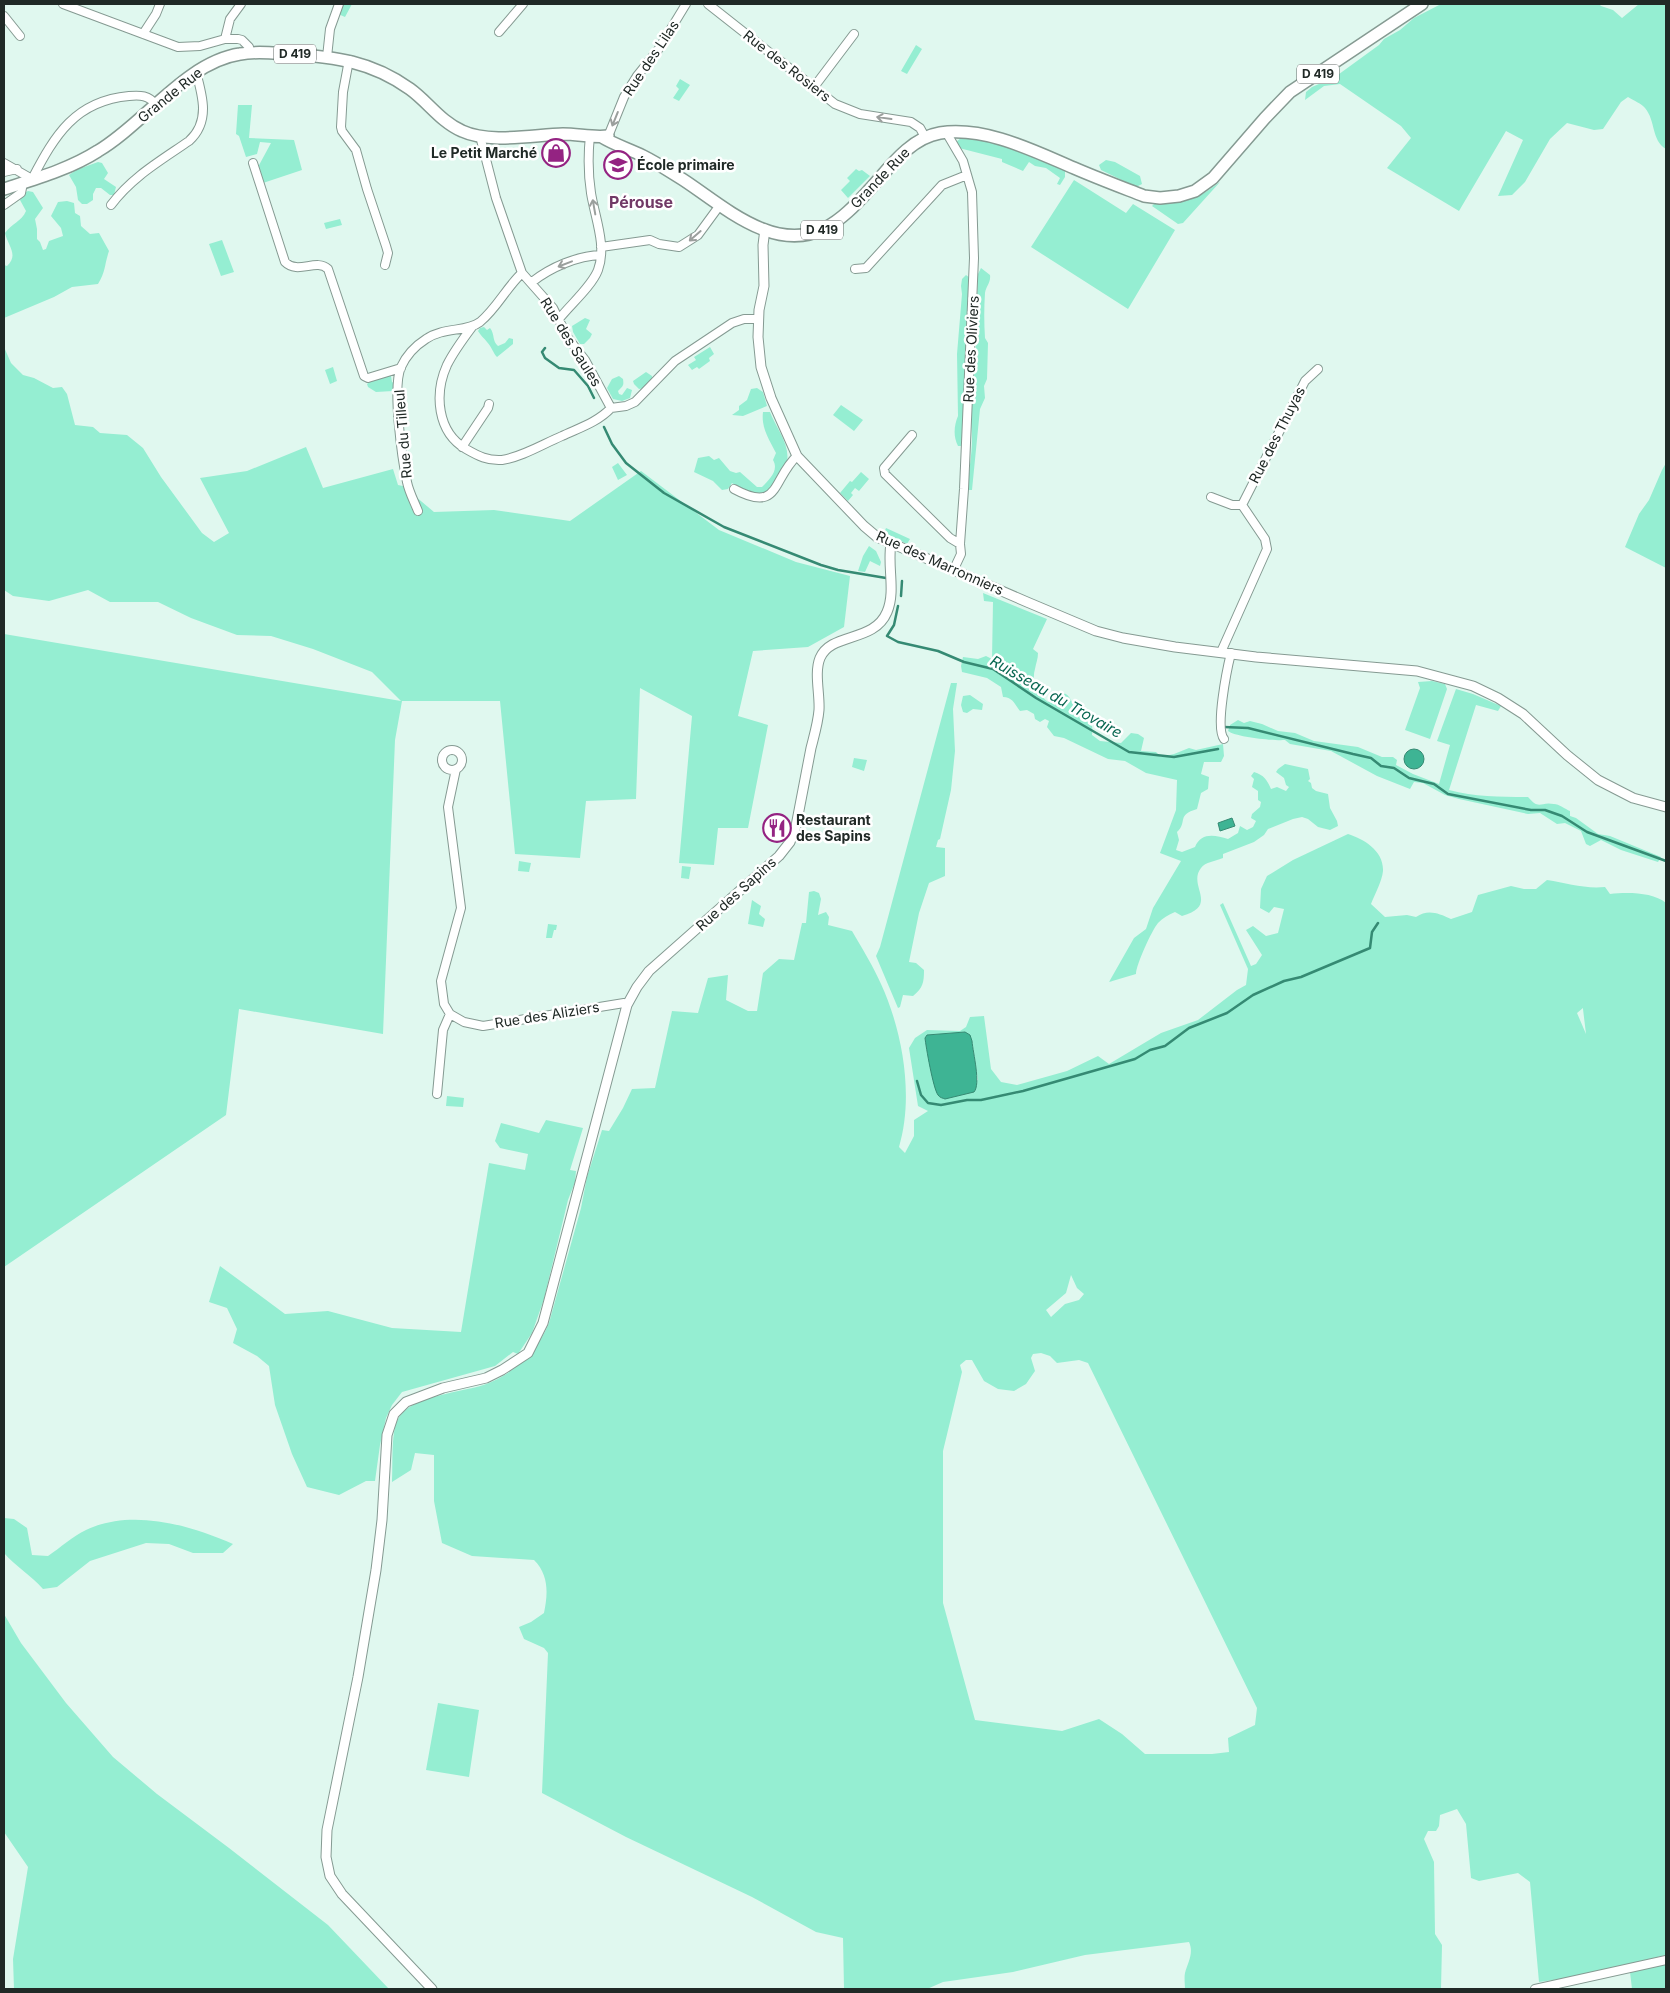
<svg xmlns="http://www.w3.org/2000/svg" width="1670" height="1993" font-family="Inter,sans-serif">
<rect width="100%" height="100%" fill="#e0f8ef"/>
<!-- green -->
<path fill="#95eed2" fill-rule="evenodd" d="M343 4H352L345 17 338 14Z
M1441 4H1599L1601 6 1613 10 1622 18 1639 4H1666V149C1651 140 1656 121 1645 108 1642 104 1633 100 1628 97L1621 102 1603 129 1594 130 1567 123 1550 139 1525 182 1512 195 1498 196 1523 140 1506 131 1459 211 1387 168 1411 138 1401 126 1340 84 1324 86 1305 100 1306 92 1312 87 1335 77 1379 45 1384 39 1400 30 1414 18Z
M916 45 922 49 907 74 901 71Z
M680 79 690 85 679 101 673 98 679 89 676 86Z
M238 105H252L249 138 294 140 302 170 263 183 258 167 271 143 260 142 257 154 246 157 239 136 236 134Z
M967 137C1001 142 1033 157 1065 170V177L1060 185 1057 184 1060 178 1046 168 1035 166 1029 162 1023 171 1002 162V159L959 148 956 142 961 138Z
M1106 160 1115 162 1140 176 1142 184 1136 187 1101 170 1099 165Z
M98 162 102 163 108 173 104 179 116 187 114 195H110L101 188H96L93 194V200L87 204H82L78 200 76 187 69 175 76 170Z
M856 169 859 171 862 170 870 176 848 198 841 190 850 181 847 178Z
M1074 180 1126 213 1133 204 1175 230 1128 309 1031 247Z
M1220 182 1183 223 1178 224 1152 206 1154 204C1185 203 1195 201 1220 182Z
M28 191 33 192 43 208 35 219 37 229V239L40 242 43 250 46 249 49 241 63 236 61 228 51 216 58 202 67 201 74 203 75 213 80 216 81 226 90 234 99 233 109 251C104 266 106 271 98 284L72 287 54 297 4 318V265L7 266C19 255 8 246 5 233 11 224 22 221 26 211L20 200 22 194Z
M340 219 342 225 326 229 324 223Z
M222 240 234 272 221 276 209 244Z
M981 268 990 275C991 283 986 286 985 293 984 308 984 323 985 338L988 343 987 379 984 386 985 398 980 409 972 490H968C968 473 972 456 972 439 972 423 969 407 974 391L972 386 976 343 974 329 976 325 978 274Z
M966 275 970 278C968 292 970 302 970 316 969 331 963 331 968 348L963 446H958C953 437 954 425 958 416L957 354 962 294 961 286 962 279Z
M585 318 590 320 586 329 592 334 590 338 584 344H580L573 332 572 326Z
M484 327 487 330 490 328C495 334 492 341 498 346L505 343 509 338 513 339V344L497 357C493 353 492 347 487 342 484 338 481 336 478 331L480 328Z
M4 347 11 363 23 375 34 378 53 388 62 387 67 394 75 425 93 427 100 433 127 435 143 448 161 477 202 533 214 542 229 533 200 478 247 471 306 447 323 488 393 469 398 485 403 486 434 512 494 510 570 521 641 471 719 530 796 562 850 576 844 627 808 647 753 651 738 716 768 725 748 828H718L714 865 679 863 692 716 640 688 636 799 586 801 580 858 515 854 500 701H402L395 740 383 1034 239 1009 226 1115 4 1267V634L401 701 372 672 313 649 271 636 237 635 191 618 158 602H110L88 590 49 601 13 596 4 590Z
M710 347 714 354 709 358 710 361 699 369 697 367 692 370 688 365 696 360 694 357Z
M333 367 337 381 330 384 325 370Z
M646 372 652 376V379L644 388 639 389 634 384 633 381Z
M388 375 391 376 392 382 395 384 393 391 376 392 368 387 367 384 372 380Z
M619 376 623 379C624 386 623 386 618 391L619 394 622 395 627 388 632 390 630 398 622 401 613 399 607 388 612 379Z
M757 388 763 392 767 406 743 416 732 415 739 410V406L747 400 751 389Z
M841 405 863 420 854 431 833 415Z
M763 412H770C776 428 794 449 785 467 781 475 774 483 770 491 752 496 746 493 732 483L728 489 722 490 713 481 694 472 698 458 709 456 714 460 719 458 730 471 736 473 740 472 757 487H762C770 479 779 470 773 460L776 453C769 439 761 428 763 412Z
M618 463 627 475 618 480 612 467Z
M1666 463V568L1625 547 1639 514 1649 500 1662 470Z
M861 472 869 479 859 491 855 488 851 493 853 495 848 501 840 493 850 481 852 482Z
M886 528 910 539 907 544 884 533Z
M869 546 876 551 881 562 880 566 870 561 865 572 858 571 863 556Z
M983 593 1047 619 1033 649 1038 653C1038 659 1036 663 1035 669 1031 682 1038 694 1048 702L1058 692C1072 692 1072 705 1077 715L1084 712C1092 719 1093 725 1092 735L1100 741 1121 743 1131 733 1138 734 1144 738 1141 751 1156 752 1161 757 1174 754 1189 748 1196 750 1223 744 1224 756 1221 762H1204L1201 774 1209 777 1208 789 1201 793 1197 809C1176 815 1188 822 1177 832L1179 840 1176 850 1182 852 1195 847C1201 832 1215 835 1228 839L1238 833 1240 826 1247 830 1253 827 1256 821 1251 818 1252 814 1260 807 1261 802 1258 800V791L1252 787 1254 779 1251 776 1254 772C1264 775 1267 780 1271 789L1277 787 1286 791 1289 787 1286 785 1284 778 1276 772 1278 769 1285 764 1308 769 1310 779 1308 781 1311 783 1312 788 1316 791 1328 794 1330 808 1337 821 1338 826 1330 830 1318 827 1308 819 1302 817 1293 819 1268 829 1264 835 1254 842 1223 854V858C1216 861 1205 862 1201 868 1187 886 1220 905 1182 916L1175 912C1168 915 1163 918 1158 923 1152 930 1136 965 1136 974L1109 982 1134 938 1146 929 1153 908 1181 861 1160 853 1176 810 1177 780 1146 773 1125 761 1108 759 1064 738 1054 736 1047 727 1049 721 1045 719 1040 722 1035 719 1034 714 1027 710 1020 711C1015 705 1013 697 1003 697L1001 687 987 678 962 672 961 666 963 657 978 659 986 656 992 659 993 602 984 601Z
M1432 681 1445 684 1447 689 1430 739 1405 730 1420 688 1418 682Z
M951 683H957L953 709 955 751 951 790 940 839 938 840 936 847 945 848V876L929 883 919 913 909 962 916 963 924 970C924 982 923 988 913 996L903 995 900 1007 898 1008 876 956 880 947Z
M1456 689 1473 694 1501 706 1498 711 1476 705 1449 790C1475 797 1501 797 1528 797 1540 811 1540 801 1554 804 1559 804 1565 809 1570 811V816L1576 818 1598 834 1610 836 1661 857 1658 862 1621 850 1601 840 1590 846 1586 844 1581 831 1565 823 1557 824 1540 813 1528 814 1459 799 1445 795 1423 783 1414 782 1410 789 1377 776 1331 751 1290 744 1285 740C1273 741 1236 737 1228 731L1230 725 1238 720 1244 723 1250 721 1262 724 1278 731 1295 733 1314 741 1358 747 1382 757H1393L1397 760 1396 765 1413 774 1439 784 1450 745 1437 741Z
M970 695 983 704 982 710 973 709 967 713 963 712 961 705 963 696Z
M854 758 867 760 864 771 852 767Z
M1348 834C1364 839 1384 851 1383 871 1382 881 1375 894 1371 904L1385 917 1407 915 1416 917C1428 909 1438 913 1451 919L1472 912 1478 895 1511 886 1524 889H1536L1547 880C1567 883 1584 889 1605 887L1610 894C1627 892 1653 892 1666 903V1955L1575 1977 1539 1982 1530 1882 1518 1873 1479 1881 1471 1878 1466 1824 1457 1809 1440 1815 1439 1826 1436 1831H1428L1424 1839 1434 1862 1435 1934 1442 1945 1441 1989H1185C1185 1984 1184 1978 1185 1973 1188 1962 1194 1953 1189 1942L1085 1955 1013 1972 943 1982 927 1989 844 1988 843 1938 816 1932 752 1897 626 1837 542 1793 548 1653 544 1648 524 1639 519 1627 531 1622 544 1613C548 1594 549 1575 534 1560L472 1556 442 1543 434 1501V1455L415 1453 411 1470 392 1482C393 1467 391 1434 397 1421 409 1394 465 1393 489 1383 517 1371 538 1350 549 1323L581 1208 587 1177 602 1130 609 1131 623 1108 632 1089 655 1088 672 1011 698 1013 708 978 728 975 726 1000 748 1011H757L763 973 779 959 794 960 802 923H806L809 892 814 891 819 893 821 899 818 915 826 912 829 917 828 925 852 931C862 948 873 966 881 984 903 1032 914 1097 899 1147L905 1153 914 1136V1120L928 1111 918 1106 909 1048 915 1038 927 1030 960 1031 966 1027 970 1017 984 1016 991 1069 1001 1082 1017 1085 1067 1071 1098 1056 1109 1064 1161 1033 1198 1020 1237 990 1246 985 1248 969 1220 905 1223 903 1251 966 1256 964 1262 955 1246 930 1253 926 1266 936 1278 933 1284 909 1274 907 1269 913 1260 908 1261 889 1267 876 1293 860ZM1583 1008V1009L1586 1034 1577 1013ZM965 1032 972 1041 978 1080 938 1095 925 1038 927 1035ZM1071 1275 1077 1288 1084 1294 1079 1300 1065 1304 1051 1317 1046 1310 1066 1293ZM1041 1353 1050 1356 1057 1363 1079 1360 1088 1363 1257 1708 1255 1725 1228 1738 1229 1752 1212 1754H1145L1122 1734 1099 1719 1062 1731 975 1720 943 1603V1451L962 1372 960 1365 966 1360H972L984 1381 998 1389 1014 1391 1026 1384 1035 1371 1031 1358 1033 1354Z
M519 861 531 863 529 872 518 871Z
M682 866 691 867 689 879 681 878Z
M752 900 761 906 759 914 765 919 763 927 748 924Z
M548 924 557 925 556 930H554L552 938H546Z
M447 1096 464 1098 463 1107 446 1106Z
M546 1120 583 1128 570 1170 576 1171 575 1182 568 1200 544 1299 532 1333 518 1354 513 1352 495 1366 402 1392 392 1405 386 1418 380 1445 375 1481H366L339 1495 307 1487 292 1454 275 1405 269 1366 257 1356 233 1343 237 1329 227 1308 209 1302 220 1266 285 1314 328 1311 392 1328 461 1332 489 1163 525 1170 528 1154 500 1148 495 1141 501 1123 539 1133Z
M4 1518 14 1519 27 1528 32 1555 48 1556C60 1548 73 1536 86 1530 131 1508 190 1525 233 1544L223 1553H193L169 1544 146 1543 90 1561 57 1587 43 1589C31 1575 16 1567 4 1553Z
M4 1614 21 1643 66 1703 113 1757 157 1794 229 1848 328 1925 389 1989H14L13 1959 28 1867 4 1832Z
M438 1703 479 1710 469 1777 426 1770Z
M1666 1963V1989H1632L1630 1972Z"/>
<!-- water -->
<path fill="#3eb494" stroke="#358a73" d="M1404 759a10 10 0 1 1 20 0a10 10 0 1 1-20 0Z
M1232 818 1235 826 1220 831 1218 823Z
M965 1032 970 1035 972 1041C973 1053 981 1084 974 1092L945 1099C943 1098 940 1098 938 1095 933 1088 926 1047 925 1038L927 1035Z"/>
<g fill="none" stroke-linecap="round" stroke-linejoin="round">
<!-- stream -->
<path stroke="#358a73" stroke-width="2.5" d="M545 348 542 352 545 358 559 368 574 370 588 386 594 398
M604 427 612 444 626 463 664 493 724 527 821 565 838 570 886 578
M901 596 902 581
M898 606 894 625 887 636 898 642 938 651 964 662 993 669 1036 698 1129 752 1174 757 1218 749
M1224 727 1248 728 1353 754 1371 758 1381 766 1394 768 1409 778 1434 784 1448 794 1531 810H1545L1562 816 1587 832 1666 861
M917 1081 921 1095 928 1103 941 1105 967 1100H981L1023 1091 1135 1059 1150 1050 1165 1046 1189 1028 1227 1013 1253 995 1284 981 1301 977 1370 948 1372 932 1378 923"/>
<defs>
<path id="minor" d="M63 4 178 47 200 46 225 39H238L242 40 249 47 250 53
M708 4 835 104 860 114 911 122 920 128 925 137
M4 16 20 36
M499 32 523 4
M143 34 156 14 160 4
M225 39 230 19 241 4
M327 57 330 29 339 4
M349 60 343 92 341 127 342 131 356 150 367 189 386 246 388 253 385 265
M814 87 854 34
M946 132 963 161 972 192 974 258 964 489 960 544 961 554 954 569
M480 136 496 198 522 273 553 308 568 338 585 360 611 408
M607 139 624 97 637 76 658 50 686 4
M4 163 32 179C55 135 75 101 129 96 140 95 149 95 156 105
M253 163 285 262C298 275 316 258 328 269L364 376 368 378 401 368
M4 172 17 169
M4 205 21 193 23 183
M111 205C132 177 160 161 189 141 210 122 203 97 196 72
M601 247 650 240 659 244 679 247 698 235 720 205
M855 269 866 268 942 185 967 175
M532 282C551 267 577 256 601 255
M559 319C570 305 592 286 598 270 607 246 595 218 591 193 588 174 588 155 590 135
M472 327C463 339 454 351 447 365 434 394 437 432 466 449 478 456 488 461 502 460 522 457 543 444 562 436 579 428 598 422 611 408
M611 408 626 406 635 402 675 361 732 323 744 319H758
M912 435 884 468 885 474 950 538 960 544
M462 447 488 408 489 404
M734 489C780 514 772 479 797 456
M1211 497 1232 505H1242
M418 511C414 501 409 492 407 482 402 459 392 387 401 367 406 356 415 346 426 339 443 327 467 332 480 322 497 308 506 288 522 273
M1221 652 1267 549 1265 539 1242 505 1305 381 1318 369
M1224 739C1215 728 1227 669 1231 653
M442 760a10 10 0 1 1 20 0a10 10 0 1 1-20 0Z
M456 769 448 807 461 908 441 981 444 1004 450 1014 464 1022 483 1026 624 1003 627 1005
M437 1094 443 1030 450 1014
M1535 1989 1666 1960"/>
<path id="tertiary" d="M765 229 763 245 764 286 759 310 758 337 761 367 771 398 797 456 864 526 877 537 1027 602 1096 631 1123 638 1175 647 1256 657 1417 671 1473 686 1498 698 1523 714 1567 755 1598 780 1633 798 1666 807
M432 1989 342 1894 330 1876 326 1857 327 1830 358 1677 376 1570 382 1520 387 1435 394 1414 406 1402 443 1388 486 1378 502 1370 528 1353 543 1323 627 1005 637 987 649 971 779 856 790 842 796 826C801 800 806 774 811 748 814 736 818 723 819 710 820 694 814 673 820 658 831 632 874 643 887 612 896 591 887 566 891 544"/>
<path id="primary" d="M602 137C615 145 629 149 643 156 657 163 669 171 682 179 721 204 774 255 825 228 843 219 857 203 870 189 889 168 910 138 940 133 985 126 1034 151 1074 168 1097 178 1121 187 1144 196L1160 198 1179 196 1195 191 1213 178 1265 118 1290 92 1422 4
M4 189C35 179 70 169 98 151 144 124 186 62 240 54 256 51 272 53 289 54 335 57 371 61 410 89 428 102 441 122 462 131 490 144 533 135 563 134 578 134 594 138 608 136"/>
</defs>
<!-- minor casing -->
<use href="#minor" stroke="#859a92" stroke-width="10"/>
<!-- tertiary casing -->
<use href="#tertiary" stroke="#859a92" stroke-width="11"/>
<!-- primary casing -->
<use href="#primary" stroke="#859a92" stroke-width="14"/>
<!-- minor -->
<use href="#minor" stroke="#fff" stroke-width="8"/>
<!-- tertiary -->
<use href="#tertiary" stroke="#fff" stroke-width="9"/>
<!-- primary -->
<use href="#primary" stroke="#fff" stroke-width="11"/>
</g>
<!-- one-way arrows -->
<defs><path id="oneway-shaft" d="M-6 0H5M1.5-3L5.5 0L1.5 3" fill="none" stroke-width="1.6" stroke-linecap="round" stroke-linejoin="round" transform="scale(1.25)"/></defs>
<g stroke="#9b9f9d">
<use href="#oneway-shaft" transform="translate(884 118) rotate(-172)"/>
<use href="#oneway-shaft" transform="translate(615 119) rotate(112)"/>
<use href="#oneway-shaft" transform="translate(594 207) rotate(-100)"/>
<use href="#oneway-shaft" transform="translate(695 236) rotate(139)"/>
<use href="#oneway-shaft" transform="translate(565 264) rotate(159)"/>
</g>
<!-- icons -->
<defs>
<symbol id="shop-ring" viewBox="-11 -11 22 22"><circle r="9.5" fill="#fff" stroke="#942382" stroke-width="1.5"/><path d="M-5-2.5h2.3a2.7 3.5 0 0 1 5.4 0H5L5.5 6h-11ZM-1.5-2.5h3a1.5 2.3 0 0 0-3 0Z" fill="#942382"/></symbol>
<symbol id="school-ring" viewBox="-11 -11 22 22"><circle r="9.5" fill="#fff" stroke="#942382" stroke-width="1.5"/><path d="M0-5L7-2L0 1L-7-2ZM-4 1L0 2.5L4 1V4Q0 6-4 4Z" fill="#942382"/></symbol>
<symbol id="restaurant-ring" viewBox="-11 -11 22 22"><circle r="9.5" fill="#fff" stroke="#942382" stroke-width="1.5"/><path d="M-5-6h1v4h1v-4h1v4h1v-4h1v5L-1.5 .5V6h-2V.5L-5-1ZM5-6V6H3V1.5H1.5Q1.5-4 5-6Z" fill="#942382"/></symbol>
</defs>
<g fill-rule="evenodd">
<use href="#shop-ring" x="540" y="137" width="32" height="32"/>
<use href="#school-ring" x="602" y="149" width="32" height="32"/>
<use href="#restaurant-ring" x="761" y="812" width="32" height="32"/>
</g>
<g text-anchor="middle" stroke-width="5" stroke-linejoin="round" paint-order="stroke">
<!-- shield labels -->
<g fill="#fff" stroke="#636967" stroke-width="1">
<rect x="274" y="44.5" width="42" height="19" rx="4"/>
<rect x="1297" y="64.5" width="42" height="19" rx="4"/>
<rect x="801" y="220.5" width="42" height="19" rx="4"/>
</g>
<g font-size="12" font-weight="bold" fill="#202926">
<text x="295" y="58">D 419</text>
<text x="1318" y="78">D 419</text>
<text x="822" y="234">D 419</text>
</g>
<!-- street labels -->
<g font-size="14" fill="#202926" stroke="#fff">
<text transform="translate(651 58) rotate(-56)" y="5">Rue des Lilas</text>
<text transform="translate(787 66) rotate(38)" y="5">Rue des Rosiers</text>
<text transform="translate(170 95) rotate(-39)" y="5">Grande Rue</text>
<text transform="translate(880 178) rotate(-46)" y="5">Grande Rue</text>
<text transform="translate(571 342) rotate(58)" y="5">Rue des Saules</text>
<text transform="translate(971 349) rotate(-87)" y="5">Rue des Oliviers</text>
<text transform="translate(403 434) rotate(-95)" y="5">Rue du Tilleul</text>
<text transform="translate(1277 435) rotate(-63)" y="5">Rue des Thuyas</text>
<text transform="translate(940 563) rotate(24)" y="5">Rue des Marronniers</text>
<text transform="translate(736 894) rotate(-42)" y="5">Rue des Sapins</text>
<text transform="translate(547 1015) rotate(-9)" y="5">Rue des Aliziers</text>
</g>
<!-- poi labels -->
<g font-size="14" font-weight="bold" fill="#202926" stroke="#fff" text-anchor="start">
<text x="537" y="158" text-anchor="end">Le Petit Marché</text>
<text x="637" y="170">École primaire</text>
<text x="796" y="825">Restaurant<tspan x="796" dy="16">des Sapins</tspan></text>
</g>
<!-- water labels -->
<g font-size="15" font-style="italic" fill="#086751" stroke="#fff">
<text transform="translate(1056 697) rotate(30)" y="5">Ruisseau du Trovaire</text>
</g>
<!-- quarter labels -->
<g font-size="16" font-weight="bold" fill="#713966" stroke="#fff">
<text x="641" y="208">Pérouse</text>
</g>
</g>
<!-- border -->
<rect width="1670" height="1993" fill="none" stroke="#202926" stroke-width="10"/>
</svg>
